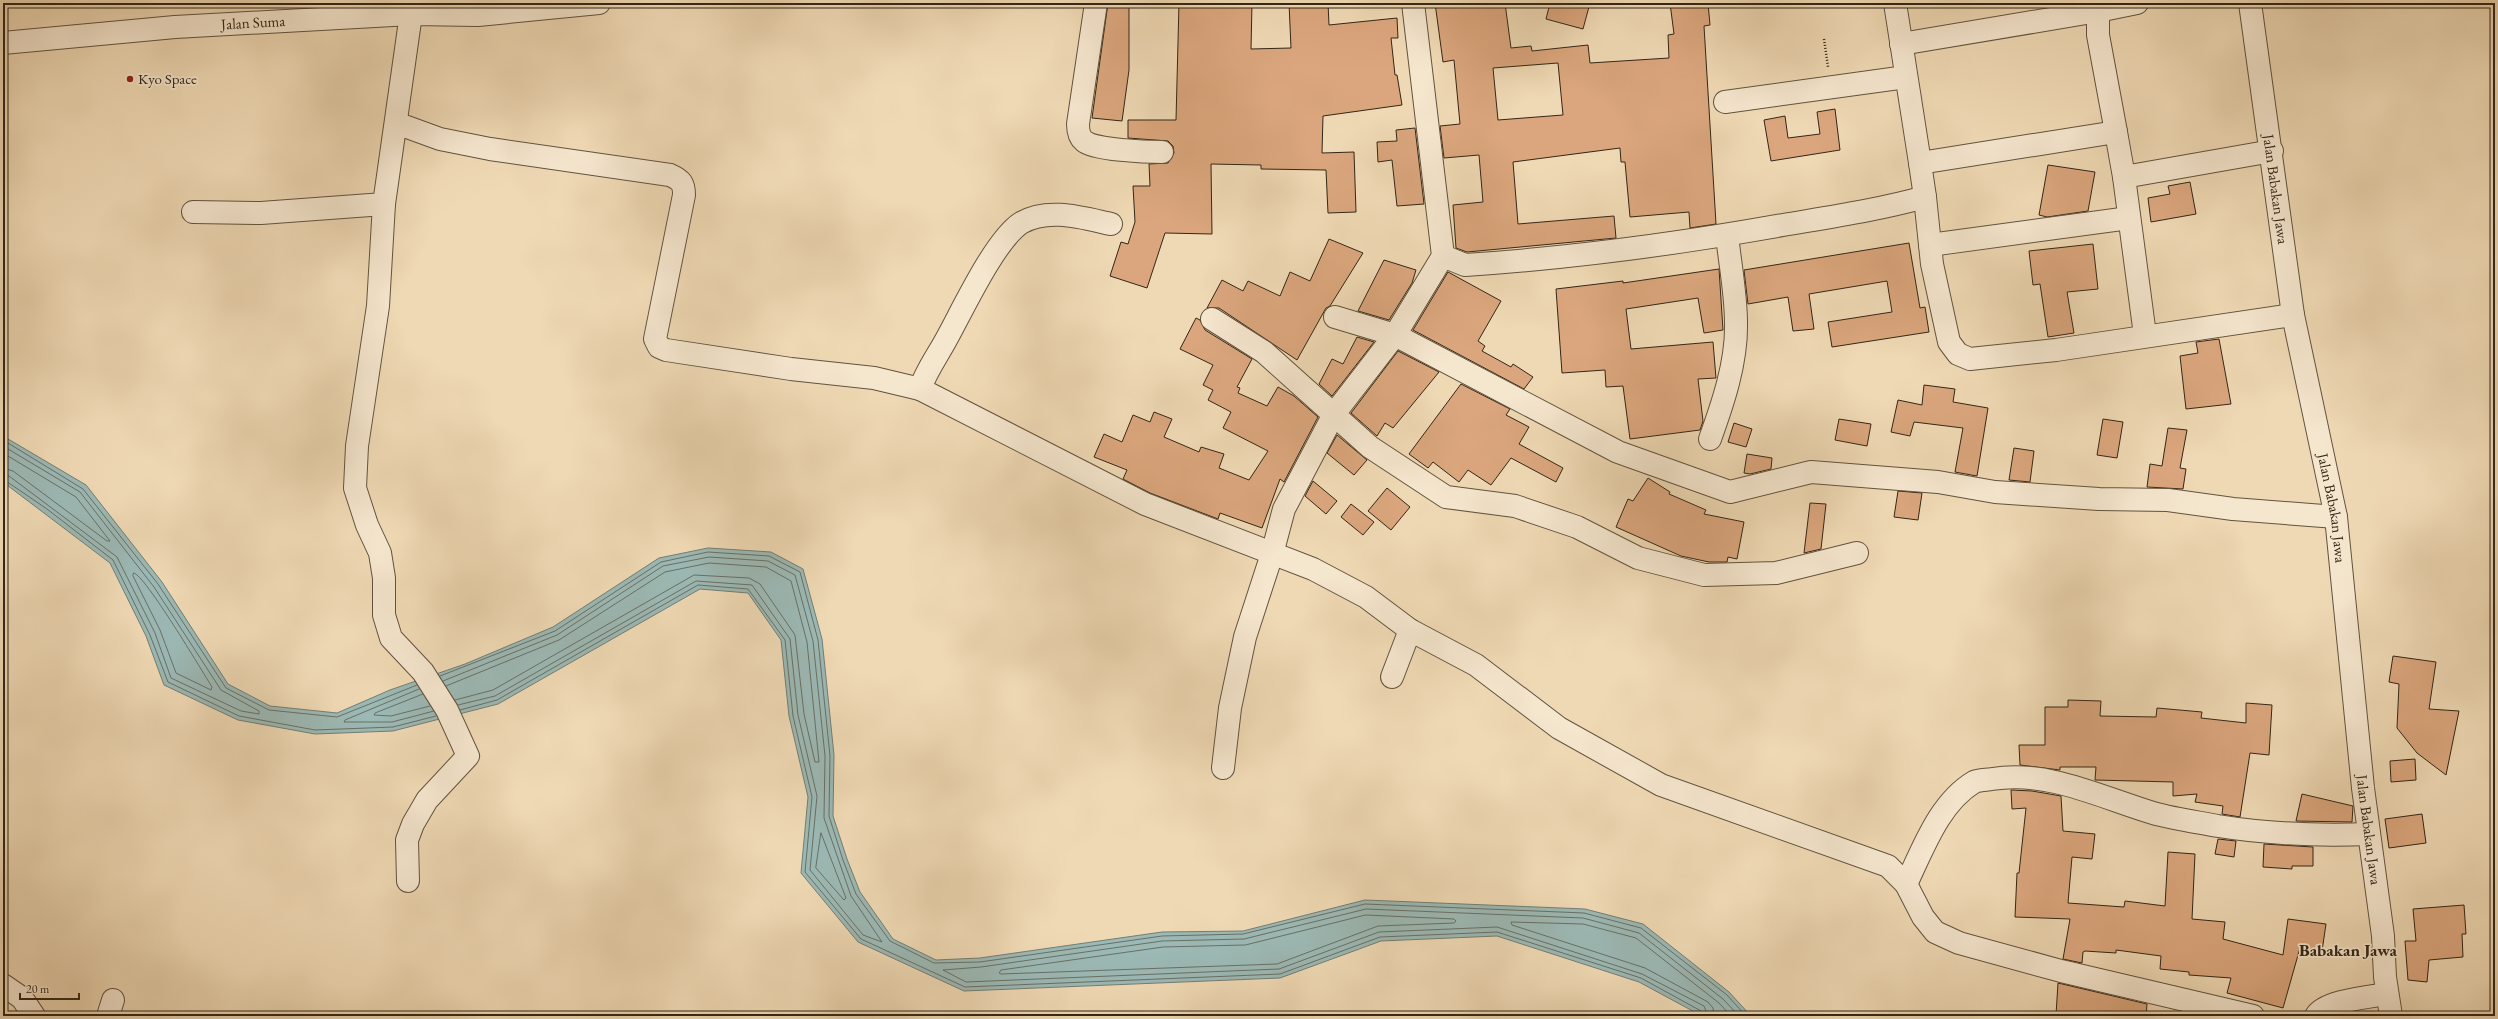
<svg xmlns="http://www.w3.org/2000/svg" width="2498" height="1019" font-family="'EB Garamond',serif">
<rect width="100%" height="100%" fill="#efd9b4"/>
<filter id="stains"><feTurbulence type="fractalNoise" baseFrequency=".005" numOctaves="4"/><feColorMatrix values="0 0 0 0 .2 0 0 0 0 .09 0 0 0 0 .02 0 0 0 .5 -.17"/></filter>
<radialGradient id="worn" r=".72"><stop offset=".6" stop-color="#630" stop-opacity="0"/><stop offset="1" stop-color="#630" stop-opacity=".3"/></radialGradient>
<!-- water -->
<path fill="#9cb9b5" stroke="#727e75" d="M3 436 86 485 162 582 228 684 270 706 337 713 390 690 465 664 553 627 659 558 708 548 771 552 803 569 822 639 834 755 833 816 847 859 860 892 893 939 936 960 980 958 1162 932 1243 931 1365 900 1585 909 1643 924 1729 992 1751 1016H1702L1639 982 1497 936 1381 941 1280 978 964 991 858 942 801 873 808 797 789 716 781 640 748 593 700 589 498 704 393 731 315 734 238 720 164 685 146 636 110 563 3 482Z"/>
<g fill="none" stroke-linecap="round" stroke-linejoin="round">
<!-- shore -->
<path stroke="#687066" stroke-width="1" d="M3 440 83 489 158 584 226 688 269 710 337 717 417 685
M3 446 80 492 154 587 221 690 259 711V714L241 711 171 678 155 633 117 557 9 476 3 474
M3 453 76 497 110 541H107L13 471 3 468
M3 479 47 509 113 560 150 635 168 682 239 716 315 730 393 727 436 716
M134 573C145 575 202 671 212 687L211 690 176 673 160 630 133 576Z
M440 676 555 631 661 562 708 552 769 556 800 572 818 640 830 756 829 816 843 860 856 894 890 941 934 963 980 962 1162 936 1243 934 1365 904 1584 913 1641 928 1727 995 1746 1016
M443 681 557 635 663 566 709 557 768 561 795 575 813 641 825 756 824 818 851 896 882 942 863 935 810 870 817 796 798 715 790 639 752 585 696 581 495 696 458 705
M446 686 559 640 665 572 709 563 766 567 791 581 807 642 819 762H815L804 714 795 635 760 584 749 578 694 575 493 690 455 700
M419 689 345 720 344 722H392L434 711
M423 694 375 713 374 715 391 716 430 706
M460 710 497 700 698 585 748 589 785 640 793 716 812 797 805 872 861 939 965 987 1280 974 1380 937 1497 932 1641 978 1701 1011 1703 1016
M821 833 846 898 844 900 816 868Z
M1366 915 1454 919 1456 921 1454 923 1378 926 1277 964 1001 974 999 973 1001 970 1163 947 1245 945Z
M1708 1016 1704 1006 1642 974 1497 927 1379 932 1279 969 966 982 943 970 981 967 1162 941 1244 939 1366 909 1583 918 1639 933 1723 999 1739 1016
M1714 1016 1713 1008 1708 1002 1645 968 1512 925 1511 922 1583 924 1636 938 1719 1003 1731 1016"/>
</g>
<!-- building -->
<path fill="#dba67d" stroke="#332616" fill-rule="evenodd" d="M1108 3H1129V70L1122 121 1092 118Z
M1179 3H1252L1251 49 1291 48 1289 3H1328L1329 25 1397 18 1398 38H1391L1395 75H1397L1402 105 1323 116 1322 153 1354 152 1356 212 1328 213 1326 170 1261 169V165L1211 164 1212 234 1165 233 1147 288 1110 276 1121 242 1128 244 1135 222 1133 186H1150L1149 164 1168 163 1174 153 1173 146 1168 141 1128 138V120H1176Z
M1435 3H1505L1511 48 1531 46 1532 51 1588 45 1590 63 1669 58 1668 35 1674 34 1670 3H1708L1710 25 1704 26 1716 224 1690 228 1689 212 1630 217 1625 162H1621L1620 148 1513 162 1518 224 1614 216 1616 238 1467 252 1456 248 1453 205 1483 202 1479 155 1444 158 1440 126 1460 124 1454 60 1443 62ZM1558 63 1563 115 1498 120 1493 68Z
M1550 3H1590L1583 29 1546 19Z
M1835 109 1840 150 1771 161 1764 120 1785 116 1788 138 1820 134 1817 112Z
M1415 128 1424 204 1397 206 1392 160 1378 162 1377 142 1397 141 1396 130Z
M2048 165 2095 172 2088 211 2047 217 2039 215Z
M2190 182 2196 214 2151 222 2148 198 2170 194 2168 186Z
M1329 239 1363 253 1330 306 1326 308 1297 360 1219 308H1207L1222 280 1243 291 1248 281 1280 296 1290 272 1310 281Z
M1909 243 1920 308 1925 307 1929 332 1832 347 1828 322 1892 312 1887 281 1809 294 1814 329 1793 331 1788 297 1748 304 1744 270Z
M2093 244 2098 289 2067 292 2074 333 2048 337 2040 284 2033 285 2029 251Z
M1384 260 1416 270 1412 283 1389 320 1358 311Z
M1719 269 1723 330 1704 333 1698 298 1626 309 1631 349 1713 342 1716 378 1698 379 1703 421 1700 430 1630 439 1623 386 1606 387 1605 370 1562 373 1556 289 1623 281V283Z
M1448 272 1501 301 1478 341 1485 346 1482 351 1511 367 1513 364 1533 377 1524 389 1413 330Z
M1196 318 1200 320 1205 330 1252 359 1237 387 1240 388 1238 393 1267 406 1278 387 1294 396 1318 417 1284 482 1280 479 1262 528 1220 513 1218 519 1150 493 1123 479 1127 470 1094 457 1104 434 1122 442 1133 415 1150 422 1154 412 1172 419 1164 437 1199 452 1201 447 1224 454 1219 468 1249 480 1268 451 1223 428 1231 412 1208 400 1213 390 1203 385 1213 365 1180 349Z
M1357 337 1374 342 1332 396 1319 384 1332 359 1343 364Z
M2219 339 2231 404 2186 409 2180 356 2198 353 2196 342Z
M1398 351 1439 372 1393 428 1385 423 1377 436 1351 413Z
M1461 384 1510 409 1506 415 1529 427 1519 444 1563 468 1556 482 1511 458 1491 485 1468 470 1459 482 1433 462 1428 468 1409 454Z
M1924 385 1955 389 1953 402 1988 408 1977 476 1955 472 1963 428 1914 422 1910 436 1891 432 1898 400 1922 405Z
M1839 419 1871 424 1867 446 1835 440Z
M2103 419 2123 422 2117 458 2097 455Z
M1734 423 1752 429 1746 447 1728 442Z
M2168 428 2187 430 2180 468 2186 469 2183 489 2147 487 2150 464 2162 466Z
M1337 435 1367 460 1354 475 1327 453Z
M2014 448 2034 451 2030 482 2009 480Z
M1747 454 1772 458 1771 469 1750 474 1744 473Z
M1648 478 1670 492 1669 494 1706 510 1704 514 1744 522 1737 559 1728 557 1727 562H1709L1681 556 1616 527 1628 499 1633 501Z
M1313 481 1337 501 1326 514 1305 496Z
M1387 488 1410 507 1391 530 1368 511Z
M1898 491 1922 493 1918 520 1894 517Z
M1810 503 1826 504 1821 549 1804 553Z
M1351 504 1374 522 1363 535 1341 517Z
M2393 656 2436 662 2429 709 2459 711 2446 775 2417 753 2397 728 2399 684 2389 682Z
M2068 700 2101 701 2100 716 2156 717 2157 708 2202 712 2201 718 2246 723V703L2272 705 2269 755 2250 753 2240 817 2222 814 2223 806 2195 802 2197 794 2173 796V782L2095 780 2096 767H2060V770L2020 765 2019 745H2045V707H2068Z
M2415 759 2416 780 2391 782 2390 761Z
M2011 790 2032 791 2061 796 2063 831 2095 834 2092 859 2072 857 2068 903 2124 907 2125 901 2165 906 2168 852 2195 854 2192 919 2225 922 2223 939 2283 955 2288 919 2326 924 2322 951 2300 948 2283 1008 2227 993 2231 978 2189 975V972L2160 969 2161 956 2116 950V953L2085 951 2083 952 2082 963 2063 959 2070 919 2015 917 2017 873H2019L2026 808 2012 809Z
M2302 794 2353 806 2352 822 2296 821Z
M2422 814 2426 843 2389 848 2385 819Z
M2218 839 2236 841 2234 857 2215 854Z
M2264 844 2313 847V866H2292V869L2263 867Z
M2464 905 2466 934H2462L2463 957 2429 960 2427 982 2408 980 2405 941H2416L2413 909Z
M2058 983 2147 1004 2146 1016 2056 1015Z"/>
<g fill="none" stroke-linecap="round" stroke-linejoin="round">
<defs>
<g id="minor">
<path d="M1096 3 1078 124C1078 130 1079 137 1084 141 1094 150 1147 152 1162 152"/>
<path d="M1413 3 1443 256 1395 335 1618 452 1730 492 1811 472 1938 482 1995 492 2099 499 2168 500 2233 509 2336 517"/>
<path d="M1895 3 1920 163"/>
<path id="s1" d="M2250 3 2293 315 2336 517 2363 788 2383 936 2385 977 2391 1016"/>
<path id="s2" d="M3 43 175 27 411 14 478 15 599 3"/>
<path d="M1901 44 2098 11"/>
<path d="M1725 102 1906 77"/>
<path d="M396 123 440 139 490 149 670 175C681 180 684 183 684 195L655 339 659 347 666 350 791 369 874 378 920 389"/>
<path d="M2116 132 2098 35V11L2137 3"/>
<path d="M2124 177 2145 335"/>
<path d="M1925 197 1932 264 1949 342 1958 354 1970 359 2056 350 2293 315"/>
<path d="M384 204 378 306 357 446 355 488 367 525 380 553 384 578V615L391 638 423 672 447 710 468 756 427 800 413 824 407 840 408 881"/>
<path d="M193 212 261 213 384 204 411 14"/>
<path d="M1111 224C1083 218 1048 207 1021 223 995 240 963 309 947 338 938 355 926 371 920 389L1145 504 1313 569 1366 597 1410 630 1476 665 1559 728 1661 785 1888 866 1906 884 1923 917 1935 932 1959 943 2061 971 2253 1016"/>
<path d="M1930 245 2129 218"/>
<path d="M1443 256 1465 265C1571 258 1677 244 1783 225 1830 217 1878 210 1925 197L1920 163 2116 132 2124 177 2272 151"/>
<path d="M1212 319 1264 352 1370 447 1446 497 1515 506 1577 527 1638 558 1704 575 1776 573 1857 553"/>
<path d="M1710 439C1723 403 1737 362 1736 323 1736 294 1730 264 1727 235"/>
<path d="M1392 677 1410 630"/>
<path d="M1223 768 1230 708 1245 637 1272 554 1284 509 1334 414 1395 335 1335 317"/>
<path d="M1906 884C1923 849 1939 803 1974 782 1979 780 1986 780 1992 779 2048 770 2100 797 2153 813 2174 819 2197 822 2218 826 2268 834 2318 836 2369 834"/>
<path d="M3 985 22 998 34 1016"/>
<path d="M108 1016 113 1000"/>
<path d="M2316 1016C2324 1001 2369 997 2386 994"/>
</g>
</defs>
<!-- minor casing -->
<use href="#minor" stroke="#62533e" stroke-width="24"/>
<!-- path -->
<path stroke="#332616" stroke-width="2.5" stroke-dasharray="1 2" stroke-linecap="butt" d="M1824 39 1828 67"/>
<!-- minor -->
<use href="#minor" stroke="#f5e6ce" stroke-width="22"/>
</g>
<!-- markers -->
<circle fill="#8f2418" stroke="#f5e6ce" stroke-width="1.5" cx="130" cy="79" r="4"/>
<g text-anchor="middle" stroke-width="3.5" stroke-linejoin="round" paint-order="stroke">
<!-- street labels -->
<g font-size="15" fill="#332616" stroke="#f5e6ce">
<text dy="5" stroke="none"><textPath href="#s2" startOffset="251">Jalan Suma</textPath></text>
<text dy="5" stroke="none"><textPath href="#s1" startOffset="188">Jalan Babakan Jawa</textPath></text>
<text dy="5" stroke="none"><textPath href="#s1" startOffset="512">Jalan Babakan Jawa</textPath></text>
<text dy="5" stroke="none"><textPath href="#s1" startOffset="836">Jalan Babakan Jawa</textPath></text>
</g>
<!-- poi labels -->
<g font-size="15" fill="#332616" stroke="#f5e6ce" text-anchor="start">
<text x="138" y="84">Kyo Space</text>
</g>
<!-- quarter labels -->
<g font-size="17" font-weight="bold" fill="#332616" stroke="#f5e6ce">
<text x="2348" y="956">Babakan Jawa</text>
</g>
</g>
<!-- margin -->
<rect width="2498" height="1019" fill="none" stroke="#efd9b4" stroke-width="16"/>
<rect x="4" y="4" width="2490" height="1011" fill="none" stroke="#332616" stroke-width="2"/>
<rect x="8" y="8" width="2482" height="1003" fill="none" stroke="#332616"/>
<!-- scale -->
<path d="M20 993v6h59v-6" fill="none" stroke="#332616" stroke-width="2"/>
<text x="26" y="993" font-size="12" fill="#332616" stroke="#f5e6ce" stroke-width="3" paint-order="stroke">20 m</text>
<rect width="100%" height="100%" filter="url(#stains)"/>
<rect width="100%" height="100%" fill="url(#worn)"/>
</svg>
